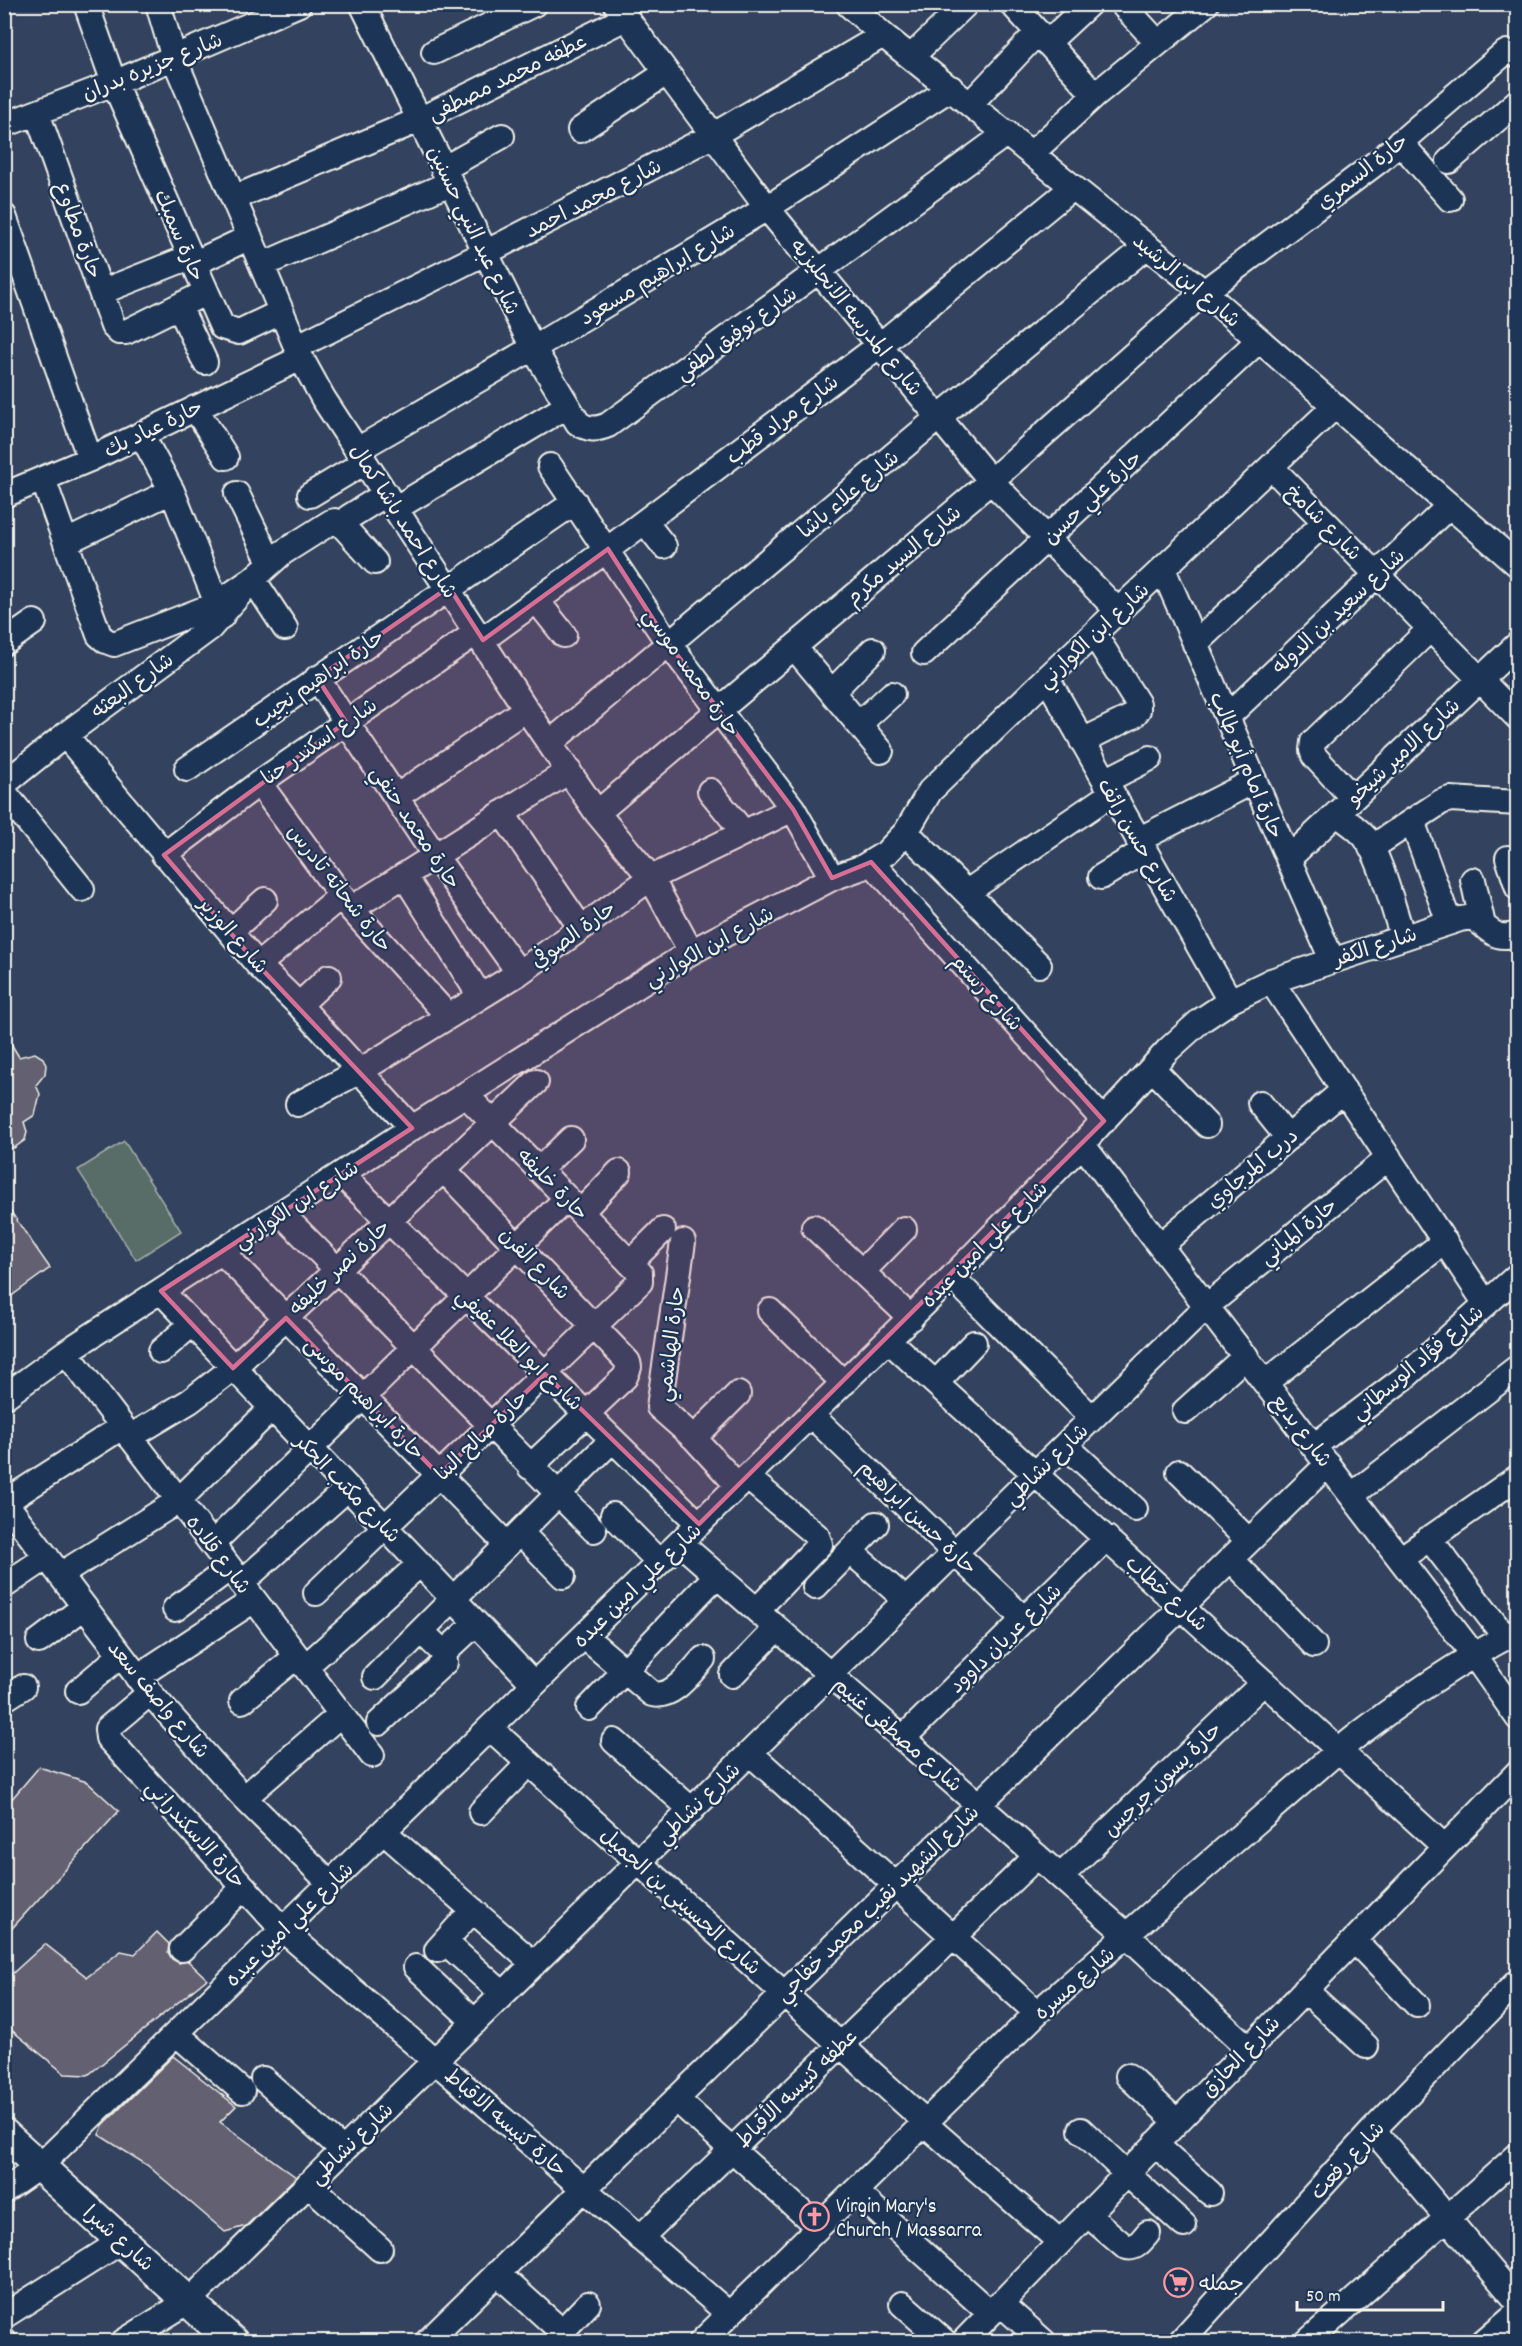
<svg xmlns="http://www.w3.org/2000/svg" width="1522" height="2346" font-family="Dekko,'Playpen Sans Arabic',sans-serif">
<rect width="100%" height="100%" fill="#32425f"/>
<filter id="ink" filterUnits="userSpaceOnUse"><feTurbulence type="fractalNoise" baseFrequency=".0167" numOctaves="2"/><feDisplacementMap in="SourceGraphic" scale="12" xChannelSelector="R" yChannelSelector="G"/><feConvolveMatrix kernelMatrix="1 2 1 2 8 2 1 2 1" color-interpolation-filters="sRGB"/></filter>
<g filter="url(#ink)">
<!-- green -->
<path fill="#586c67" stroke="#a6aea8" stroke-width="1.5" d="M124 1141 181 1231 136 1260 78 1170Z"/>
<!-- building -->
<path fill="#646072" stroke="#f4f1e8" stroke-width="1.5" d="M4 1032 19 1057 35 1053 43 1058 46 1065 45 1074 36 1085 40 1094 35 1115 24 1122 27 1132 25 1140 14 1148 4 1147Z
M4 1202 50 1268 10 1297 4 1289Z
M39 1767 87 1782 119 1811 4 1937V1808Z
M157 1932 169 1944 168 1952 172 1959 179 1963 188 1961 207 1979 88 2075 65 2074 4 2024V1981L45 1944 87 1977 121 1951 135 1954Z
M173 2056 236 2106 220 2122 296 2177 246 2226 225 2232 147 2165 99 2135 103 2125Z"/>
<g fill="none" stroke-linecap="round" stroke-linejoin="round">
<defs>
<path id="minor" d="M86 4 114 83 222 327 239 332 281 312
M158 4 174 58 301 358 323 398 526 709 597 813 651 878 691 952
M362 4 533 348 578 423C589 430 596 430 608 425L1007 133
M616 4 767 208 991 481 1119 612
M848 4 883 35 1204 292 1518 565
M1012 4 1095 95
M1122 4 1158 43
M1047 43 1089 4
M434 52 534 4
M911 57 966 4
M970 104 1038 32
M37 113 101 292 190 257
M4 125 114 83 299 4
M580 130 666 73
M1400 142 1450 199
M1032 153 1095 95 1206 4
M1449 161 1518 101
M443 169 502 136
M234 198 419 120 626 18
M4 216 90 459
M193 264 250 237
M262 265 450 183
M101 292 113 326 119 332H126L205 293
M179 306 205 362
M296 347 485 253 712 136 883 35
M195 408 226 457
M141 434 172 491 222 616
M357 450 533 348 767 208 951 88
M550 466 669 644 793 809 832 878
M1271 467 1518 718
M43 479 99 635 106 641 114 644 217 604 253 579 282 553 331 522 335 521 342 525 375 562
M237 494 270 562
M4 495 90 459 301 358
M310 495 365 462
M396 508 567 406
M349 517 386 494
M645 522 664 546
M66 542 172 491
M1163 569 1332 960
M537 601 564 635
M482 640 608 549 880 345 1073 187
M4 643 34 622
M1195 644 1325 522
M794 647 881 751
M924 653 1259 340
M317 678 435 856 519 973
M1047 678 1230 1001
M832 692 873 650
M1227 717 1449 506
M859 724 892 694
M65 735 258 965 299 1005 412 1128
M1082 741 1133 716 1138 710V704L1094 634
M550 743 939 417 1147 246
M187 769 575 502
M1105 781 1150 758
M259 783 351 909 448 1016
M4 784 65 735 210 628 253 579 285 628
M710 791 744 833
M4 792 82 889
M396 797 526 709
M1353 798 1314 756 1312 750 1313 742 1430 629
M502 813 581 928
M597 813 991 481 1204 292 1380 160 1502 55 1507 52 1518 55
M1336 814C1347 821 1356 827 1365 837 1382 860 1393 909 1403 937
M1412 821 1449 922
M906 832 1039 965
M1138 840 1254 781
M1371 848 1441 802 1450 799 1518 803
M164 855 259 783 477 632
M1508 858 1518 888
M1288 859 1518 644
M871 862 1104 1121
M404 875 480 996
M1101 877 1145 850
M1473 880 1483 925
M967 892 1112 793
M351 909 569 771
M230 932 265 900
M258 965 341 896
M1271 981 1486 1304
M299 1005 329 977
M1152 1068 1207 1125
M1260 1103 1288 1138
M298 1104 360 1071 519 973 651 878 793 809
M1082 1144 1400 1559 1473 1654 1518 1718
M443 1169 628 1362 629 1367 625 1377 530 1467
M539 1170 571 1139
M342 1175 699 1524
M581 1212 619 1172
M282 1214 594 1530
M814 1227 911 1318
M683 1242 659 1407 694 1438 738 1486
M1161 1245 1344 1090
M222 1252 507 1545
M630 1263 663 1230
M862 1272 904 1229
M952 1277 1092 1418
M161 1291 534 1684
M770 1311 844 1383
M888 1340 1445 1847
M161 1351 192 1324
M66 1352 372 1755
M1266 1382 1445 1241
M936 1383 974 1343
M4 1397 66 1352 412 1128 691 952 832 878 863 867 886 853 906 832 930 791 1047 678 1335 406
M1185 1411 1246 1356
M811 1415 1024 1619
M130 1437 190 1401 233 1368 536 1082
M694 1438 738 1394
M1065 1445 1135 1509
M1314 1446 1404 1378 1518 1275
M1179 1472 1249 1541
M747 1477 817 1536 820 1544 757 1610
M1352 1495 1518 1367
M4 1501 150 1693 244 1798 330 1883
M5 1502 122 1427
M613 1515 659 1562
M520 1532 563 1576
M1429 1538 1505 1637
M680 1543 1128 1936 1248 2048
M212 1544 567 1198
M850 1551 906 1600
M1231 1559 1314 1645
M1400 1559 1518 1477
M60 1575 178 1501 272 1408
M241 1583 348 1488
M4 1586 47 1557
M815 1587 876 1524
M316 1593 640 1282V1273L466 1095
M175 1609 230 1568
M584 1636 652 1694C673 1699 690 1673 703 1659
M39 1641 84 1607
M444 1653 476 1623
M305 1667 420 1564
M732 1675 777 1628
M137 1677 254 1600
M375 1677 612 1440
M78 1691 121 1655
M150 1693 107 1729 108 1738 283 1930 729 2314
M4 1699 23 1687
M242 1701 297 1656
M589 1708 717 1575
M379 1723 445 1662 444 1653 421 1631
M490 1728 926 2122
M903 1738 1107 1538
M614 1741 692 1810
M750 1753 1037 2013
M244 1798 341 1714
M481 1812 529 1763
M384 1832 534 1964
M1061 1876 1264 1682
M1354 1940 1417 2005
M445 1942 503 1994
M182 1949 244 1887
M437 1950 473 1910
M416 1967 475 2022
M1305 1990 1366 2046
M177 2034 242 2091
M1128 2076 1177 2122
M263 2079 343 2150
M676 2099 818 2227
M924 2123 1060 2242
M1081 2130 1126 2173 1184 2225
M1373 2130 1518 2302
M1155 2144 1210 2193
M308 2184 380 2249
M4 2191 40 2166 952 1277 1082 1144 1168 1050 1200 1021 1230 1001 1271 981 1460 919 1473 917C1491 930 1494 941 1518 934
M855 2191 990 2313
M1087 2214 1124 2246C1135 2251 1141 2241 1148 2233
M640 2238 1037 1856
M497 2273 558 2328 566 2327 588 2304
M1000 2303 1044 2342
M902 2304 945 2342
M4 2316 122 2241
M4 2341 5 2342
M123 2342 189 2301 1207 1306 1389 1157
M427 2342 1328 1464
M701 2342 1037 2013 1339 1750C1395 1705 1453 1664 1518 1631
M963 2342 1518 1772
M1180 2342 1373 2130 1518 1981
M1307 2342 1518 2155
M1483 2342 1518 2312"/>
<path id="major" d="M4 2134 233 2342"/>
</defs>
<!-- minor casing -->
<use href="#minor" stroke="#f4f1e8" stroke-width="28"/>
<!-- major casing -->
<use href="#major" stroke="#f4f1e8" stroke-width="34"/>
<!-- minor -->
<use href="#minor" stroke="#1d3557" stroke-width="24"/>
<!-- major -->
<use href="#major" stroke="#1d3557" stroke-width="30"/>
</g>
</g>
<!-- marked area -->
<path fill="#d66f93" fill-opacity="0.2" stroke="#d66f93" stroke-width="4.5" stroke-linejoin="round" d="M608 549 669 644 793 809 832 878 871 862 1104 1121 699 1524 545 1374 439 1475 286 1318 233 1368 161 1291 412 1128 258 965 164 855 346 722 317 678 449 587 483 640Z"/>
<!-- icons -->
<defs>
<symbol id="church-ring" viewBox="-11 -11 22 22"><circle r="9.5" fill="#1d3557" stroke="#ff9aa2" stroke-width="1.5"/><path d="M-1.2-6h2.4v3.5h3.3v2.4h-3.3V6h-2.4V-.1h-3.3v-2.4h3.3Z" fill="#ff9aa2"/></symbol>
<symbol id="supermarket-ring" viewBox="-11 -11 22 22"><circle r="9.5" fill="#1d3557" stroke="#ff9aa2" stroke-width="1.5"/><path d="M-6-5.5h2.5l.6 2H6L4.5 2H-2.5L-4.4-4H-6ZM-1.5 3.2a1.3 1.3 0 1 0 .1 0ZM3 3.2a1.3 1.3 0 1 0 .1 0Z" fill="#ff9aa2"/></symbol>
</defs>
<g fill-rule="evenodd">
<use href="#church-ring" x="798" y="2200" width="33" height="33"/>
<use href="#supermarket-ring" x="1162" y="2266" width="33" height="33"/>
</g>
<g text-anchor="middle" stroke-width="4.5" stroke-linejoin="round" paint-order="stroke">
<!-- street labels -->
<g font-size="21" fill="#f4f1e8" stroke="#1d3557">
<text transform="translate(152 66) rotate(-22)" y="7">شارع جزيره بدران</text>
<text transform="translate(507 77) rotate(-26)" y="7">عطفه محمد مصطفى</text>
<text transform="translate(1362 171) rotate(-38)" y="7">حارة السمري</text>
<text transform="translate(593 198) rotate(-27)" y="7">شارع محمد احمد</text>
<text transform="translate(79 230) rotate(70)" y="7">حارة مطاوع</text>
<text transform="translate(474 230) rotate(64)" y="7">شارع عبد النبي حسنين</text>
<text transform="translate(180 235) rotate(67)" y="7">حارة سمبك</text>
<text transform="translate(657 274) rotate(-31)" y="7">شارع ابراهيم مسعود</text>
<text transform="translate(1187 280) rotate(40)" y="7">شارع ابن الرشيد</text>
<text transform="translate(857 317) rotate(51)" y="7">شارع المدرسه الانجليزيه</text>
<text transform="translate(736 333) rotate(-36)" y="7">شارع توفيق لطفي</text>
<text transform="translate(782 419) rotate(-37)" y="7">شارع مراد قطب</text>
<text transform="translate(153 428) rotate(-26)" y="7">حارة عياد بك</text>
<text transform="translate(848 494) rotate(-40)" y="7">شارع علاء باشا</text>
<text transform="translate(1092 497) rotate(-43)" y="7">حارة علي حسن</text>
<text transform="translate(404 521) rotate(57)" y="7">شارع احمد باشا كمال</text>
<text transform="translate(1324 522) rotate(45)" y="7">شارع شامخ</text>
<text transform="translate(903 555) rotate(-40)" y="7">شارع السيد مكرم</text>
<text transform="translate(1338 611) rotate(-43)" y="7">شارع سعيد بن الدوله</text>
<text transform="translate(1093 635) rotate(-43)" y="7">شارع ابن الكوارني</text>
<text transform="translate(692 672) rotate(55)" y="7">حارة محمد موسي</text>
<text transform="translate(318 678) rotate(-35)" y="7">حارة ابراهيم نجيب</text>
<text transform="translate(132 685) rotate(-36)" y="7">شارع البعثه</text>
<text transform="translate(319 741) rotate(-35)" y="7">شارع اسكندر حنا</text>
<text transform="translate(1403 751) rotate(-43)" y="7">شارع الامير شيخو</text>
<text transform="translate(1247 765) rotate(67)" y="7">حارة امام أبو طالب</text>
<text transform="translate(416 827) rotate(56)" y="7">حارة محمد حنفي</text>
<text transform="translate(1138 840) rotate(60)" y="7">شارع حسن رائف</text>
<text transform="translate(340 888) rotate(52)" y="7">حارة شحاته تادرس</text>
<text transform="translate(573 934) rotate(-36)" y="7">حارة الصوفي</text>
<text transform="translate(234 935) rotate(49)" y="7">شارع الوزير</text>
<text transform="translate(709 946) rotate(-29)" y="7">شارع ابن الكوارني</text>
<text transform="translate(1375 946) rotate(-18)" y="7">شارع الكفر</text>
<text transform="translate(987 992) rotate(48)" y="7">شارع رستم</text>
<text transform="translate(1252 1168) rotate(-40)" y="7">درب المرجاوي</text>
<text transform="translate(553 1184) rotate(46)" y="7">حارة خليفه</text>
<text transform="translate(296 1204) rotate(-33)" y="7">شارع ابن الكوارني</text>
<text transform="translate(1298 1231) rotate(-39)" y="7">حارة المباني</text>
<text transform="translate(984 1244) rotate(-45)" y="7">شارع علي امين عبده</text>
<text transform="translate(535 1263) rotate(46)" y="7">شارع الفرن</text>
<text transform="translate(339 1267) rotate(-43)" y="7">حارة نصر خليفه</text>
<text transform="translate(670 1344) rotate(-83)" y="7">حارة الهاشمي</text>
<text transform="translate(520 1349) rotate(44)" y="7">شارع ابو العلا عفيفي</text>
<text transform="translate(1417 1362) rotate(-40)" y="7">شارع فؤاد الوسطاني</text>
<text transform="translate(365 1398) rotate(46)" y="7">حارة ابراهيم موسى</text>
<text transform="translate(1302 1430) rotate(53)" y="7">شارع بديع</text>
<text transform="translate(481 1435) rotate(-44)" y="7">حارة صالح البنا</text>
<text transform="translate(1046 1464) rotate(-44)" y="7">شارع نشاطي</text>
<text transform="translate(348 1488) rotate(46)" y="7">شارع مكتب الحكر</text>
<text transform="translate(918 1517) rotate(44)" y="7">حارة حسن ابراهيم</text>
<text transform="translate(219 1554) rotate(53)" y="7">شارع قلاده</text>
<text transform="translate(637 1585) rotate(-44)" y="7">شارع علي امين عبده</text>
<text transform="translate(1167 1593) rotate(42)" y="7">شارع خطاب</text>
<text transform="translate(1005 1638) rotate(-44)" y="7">شارع عريان داوود</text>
<text transform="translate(159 1699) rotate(50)" y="7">شارع واصف سعد</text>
<text transform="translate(898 1734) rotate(41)" y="7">شارع مصطفى غنيم</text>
<text transform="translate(1162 1779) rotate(-44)" y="7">حارة يسون جرجس</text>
<text transform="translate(698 1803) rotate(-44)" y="7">شارع نشاطي</text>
<text transform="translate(196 1834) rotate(48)" y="7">حارة الاسكندراني</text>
<text transform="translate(681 1901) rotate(42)" y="7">شارع الحسيني بن الجميل</text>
<text transform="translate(877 1903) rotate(-44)" y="7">شارع الشهيد نقيب محمد خفاجي</text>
<text transform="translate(289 1924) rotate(-44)" y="7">شارع علي امين عبده</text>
<text transform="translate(1074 1983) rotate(-41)" y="7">شارع مسره</text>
<text transform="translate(1240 2056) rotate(-46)" y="7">شارع الحازق</text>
<text transform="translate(796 2088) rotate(-44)" y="7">عطفه كنيسه الأقباط</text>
<text transform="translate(506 2122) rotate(41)" y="7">حارة كنيسه الاقباط</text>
<text transform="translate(351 2143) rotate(-44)" y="7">شارع نشاطي</text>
<text transform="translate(1347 2160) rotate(-47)" y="7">شارع رفعت</text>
<text transform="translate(119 2238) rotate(42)" y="7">شارع شبرا</text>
</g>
<!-- poi labels -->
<g font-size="21" fill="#f4f1e8" stroke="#1d3557" text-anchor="start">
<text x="836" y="2212">Virgin Mary's<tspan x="836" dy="24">Church / Massarra</tspan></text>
<text x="1199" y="2290">جمله</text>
</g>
</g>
<!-- margin -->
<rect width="1522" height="2346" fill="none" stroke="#1d3557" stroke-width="24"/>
<rect x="12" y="12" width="1498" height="2322" fill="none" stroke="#f4f1e8" stroke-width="2" filter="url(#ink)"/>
<!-- scale -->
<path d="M1297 2301v9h146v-9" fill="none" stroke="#f4f1e8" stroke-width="3"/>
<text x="1306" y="2301" font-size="18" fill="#f4f1e8" stroke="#1d3557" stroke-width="4.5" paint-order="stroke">50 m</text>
</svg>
